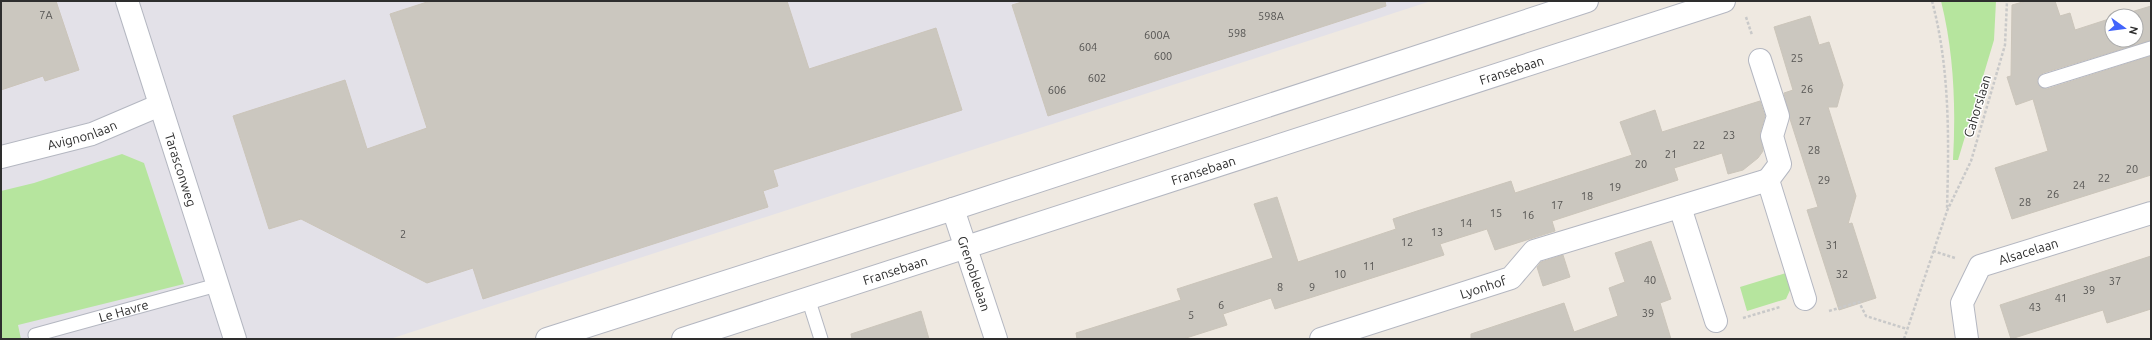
<svg xmlns="http://www.w3.org/2000/svg" width="2152" height="340" font-family="Ubuntu,sans-serif">
<rect width="100%" height="100%" fill="#efe9e1"/>
<!-- industrial -->
<path fill="#e3e1e8" d="M1 1H1431L390 339H1Z"/>
<!-- green -->
<path fill="#b6e59e" d="M1941 1H1996L1994 40 1958 160H1953C1956 107 1954 53 1941 1Z
M122 154 144 163 184 284 18 325 21 339H1V191L34 183Z
M1786 273 1791 288 1786 299 1747 311 1740 287Z"/>
<!-- building -->
<path fill="#cbc7bf" stroke="#cbc5ba" d="M1 1H56L79 70 45 81 43 76 1 90Z
M430 1H787L809 69 936 28 962 110 773 170 778 186 763 191 768 207 483 299 473 268 427 283 301 219 269 229 233 116 345 80 367 149 427 128 390 14Z
M1025 1H1385L1386 6 1048 116 1012 5Z
M2026 1H2055L2060 16 2070 13 2075 30 2112 18V40H2136V16H2118L2151 6V40L2043 73 2037 80 2040 87 2047 89 2151 56V175L2012 219 1995 168 2048 151 2033 99 2016 105 2007 77 2011 76 2012 5Z
M1810 16 1819 45 1829 42 1843 85 1837 107H1828L1856 196 1848 224 1852 223 1876 298 1839 310 1807 210 1818 207 1790 119 1784 93 1793 90 1774 27Z
M1760 101 1765 116 1760 133 1763 151 1758 158 1743 170 1728 174 1722 153 1674 168 1678 180 1552 221 1555 231 1495 250 1487 229 1440 244 1444 255 1275 309 1271 298 1223 314 1227 325 1183 339H1077L1076 333 1181 300 1177 289 1273 258 1254 204 1277 197 1298 262 1396 229 1393 219 1417 211 1511 181 1515 193 1632 155 1620 122 1655 110 1662 132Z
M1651 241 1671 299 1660 303 1671 339H1471V334L1564 303 1574 332 1618 316 1609 288 1625 282 1615 253Z
M1563 255 1570 277 1543 286 1537 267 1541 262Z
M2151 256V309L2107 323 2103 310 2011 339 2000 305Z
M921 311 929 339H852L851 334Z"/>
<g fill="none" stroke-linecap="round" stroke-linejoin="round">
<defs>
<g id="lane">
<path d="M2045 81 2151 48"/>
<path d="M808 298 821 339"/>
<path id="s1" d="M36 339 35 335 217 285"/>
</g>
<g id="street">
<path id="s2" d="M127 1 235 339"/>
<path d="M1760 60 1778 116 1772 136 1780 164 1768 180 1805 299"/>
<path id="s3" d="M1 157 92 134 160 105"/>
<path d="M1680 207 1716 321"/>
<path id="s4" d="M953 209 996 339"/>
<path id="s5" d="M1321 339 1511 278 1534 251 1768 180"/>
<path id="s6" d="M1967 339 1962 303 1980 266 2151 213"/>
</g>
<g id="secondary">
<path d="M547 339 953 209 1587 1"/>
<path id="s7" d="M683 339 1724 1"/>
</g>
</defs>
<!-- lane casing -->
<use href="#lane" stroke="#b4b7c1" stroke-width="15"/>
<!-- street casing -->
<use href="#street" stroke="#b4b7c1" stroke-width="24"/>
<!-- secondary casing -->
<use href="#secondary" stroke="#b4b7c1" stroke-width="24"/>
<!-- path -->
<path stroke="#c9c9c9" stroke-width="2.5" stroke-dasharray="3 2" stroke-linecap="butt" d="M1932 1C1950 68 1949 140 1947 209
M1746 17 1752 35
M1933 251 1955 258
M1829 311 1859 302 1866 316 1907 329
M1743 318 1780 307
M1904 339 1947 211 1971 161 2005 45 2007 1"/>
<!-- lane -->
<use href="#lane" stroke="#fff" stroke-width="13"/>
<!-- street -->
<use href="#street" stroke="#fff" stroke-width="22"/>
<!-- secondary -->
<use href="#secondary" stroke="#fff" stroke-width="22"/>
</g>
<g text-anchor="middle" stroke-width="3" stroke-linejoin="round" paint-order="stroke">
<!-- number labels -->
<g font-size="11" fill="#555452">
<text x="46" y="19">7A</text>
<text x="1271" y="20">598A</text>
<text x="1237" y="37">598</text>
<text x="1157" y="39">600A</text>
<text x="1088" y="51">604</text>
<text x="1163" y="60">600</text>
<text x="1797" y="62">25</text>
<text x="1097" y="82">602</text>
<text x="1807" y="93">26</text>
<text x="1057" y="94">606</text>
<text x="1805" y="125">27</text>
<text x="1729" y="139">23</text>
<text x="1699" y="149">22</text>
<text x="1814" y="154">28</text>
<text x="1671" y="158">21</text>
<text x="1641" y="168">20</text>
<text x="2132" y="173">20</text>
<text x="2104" y="182">22</text>
<text x="1824" y="184">29</text>
<text x="2079" y="189">24</text>
<text x="1615" y="191">19</text>
<text x="2053" y="198">26</text>
<text x="1587" y="200">18</text>
<text x="2025" y="206">28</text>
<text x="1557" y="209">17</text>
<text x="1496" y="217">15</text>
<text x="1528" y="219">16</text>
<text x="1466" y="227">14</text>
<text x="1437" y="236">13</text>
<text x="403" y="238">2</text>
<text x="1407" y="246">12</text>
<text x="1832" y="249">31</text>
<text x="1369" y="270">11</text>
<text x="1340" y="278">10</text>
<text x="1842" y="278">32</text>
<text x="1650" y="284">40</text>
<text x="2115" y="285">37</text>
<text x="1280" y="291">8</text>
<text x="1312" y="291">9</text>
<text x="2089" y="294">39</text>
<text x="2061" y="302">41</text>
<text x="1221" y="309">6</text>
<text x="2035" y="311">43</text>
<text x="1648" y="317">39</text>
<text x="1191" y="319">5</text>
</g>
<!-- street labels -->
<g font-size="13" fill="#2e2e2e" stroke="#fff">
<text dy="5" stroke="none"><textPath href="#s7" startOffset="871">Fransebaan</textPath></text>
<text transform="translate(1977 106) rotate(-73)" y="5">Cahorslaan</text>
<text dy="5" stroke="none"><textPath href="#s3" startOffset="84">Avignonlaan</textPath></text>
<text dy="5" stroke="none"><textPath href="#s2" startOffset="177">Tarasconweg</textPath></text>
<text dy="5" stroke="none"><textPath href="#s7" startOffset="547">Fransebaan</textPath></text>
<text dy="5" stroke="none"><textPath href="#s6" startOffset="128">Alsacelaan</textPath></text>
<text dy="5" stroke="none"><textPath href="#s7" startOffset="223">Fransebaan</textPath></text>
<text dy="5" stroke="none"><textPath href="#s4" startOffset="68">Grenoblelaan</textPath></text>
<text dy="5" stroke="none"><textPath href="#s5" startOffset="170">Lyonhof</textPath></text>
<text dy="5" stroke="none"><textPath href="#s1" startOffset="96">Le Havre</textPath></text>
</g>
</g>
<!-- border -->
<rect width="2152" height="340" fill="none" stroke="#2e2e2e" stroke-width="4"/>
<!-- north arrow -->
<g transform="translate(2124 28) rotate(104)"><circle r="19" fill="#ffffff" stroke="#ababab"/>
<path d="M0-3L7 15L0 10L-7 15Z" fill="#4264fb"/>
<text y="-6" font-size="11" font-weight="bold" text-anchor="middle" fill="#2e2e2e">N</text>
</g>
</svg>
